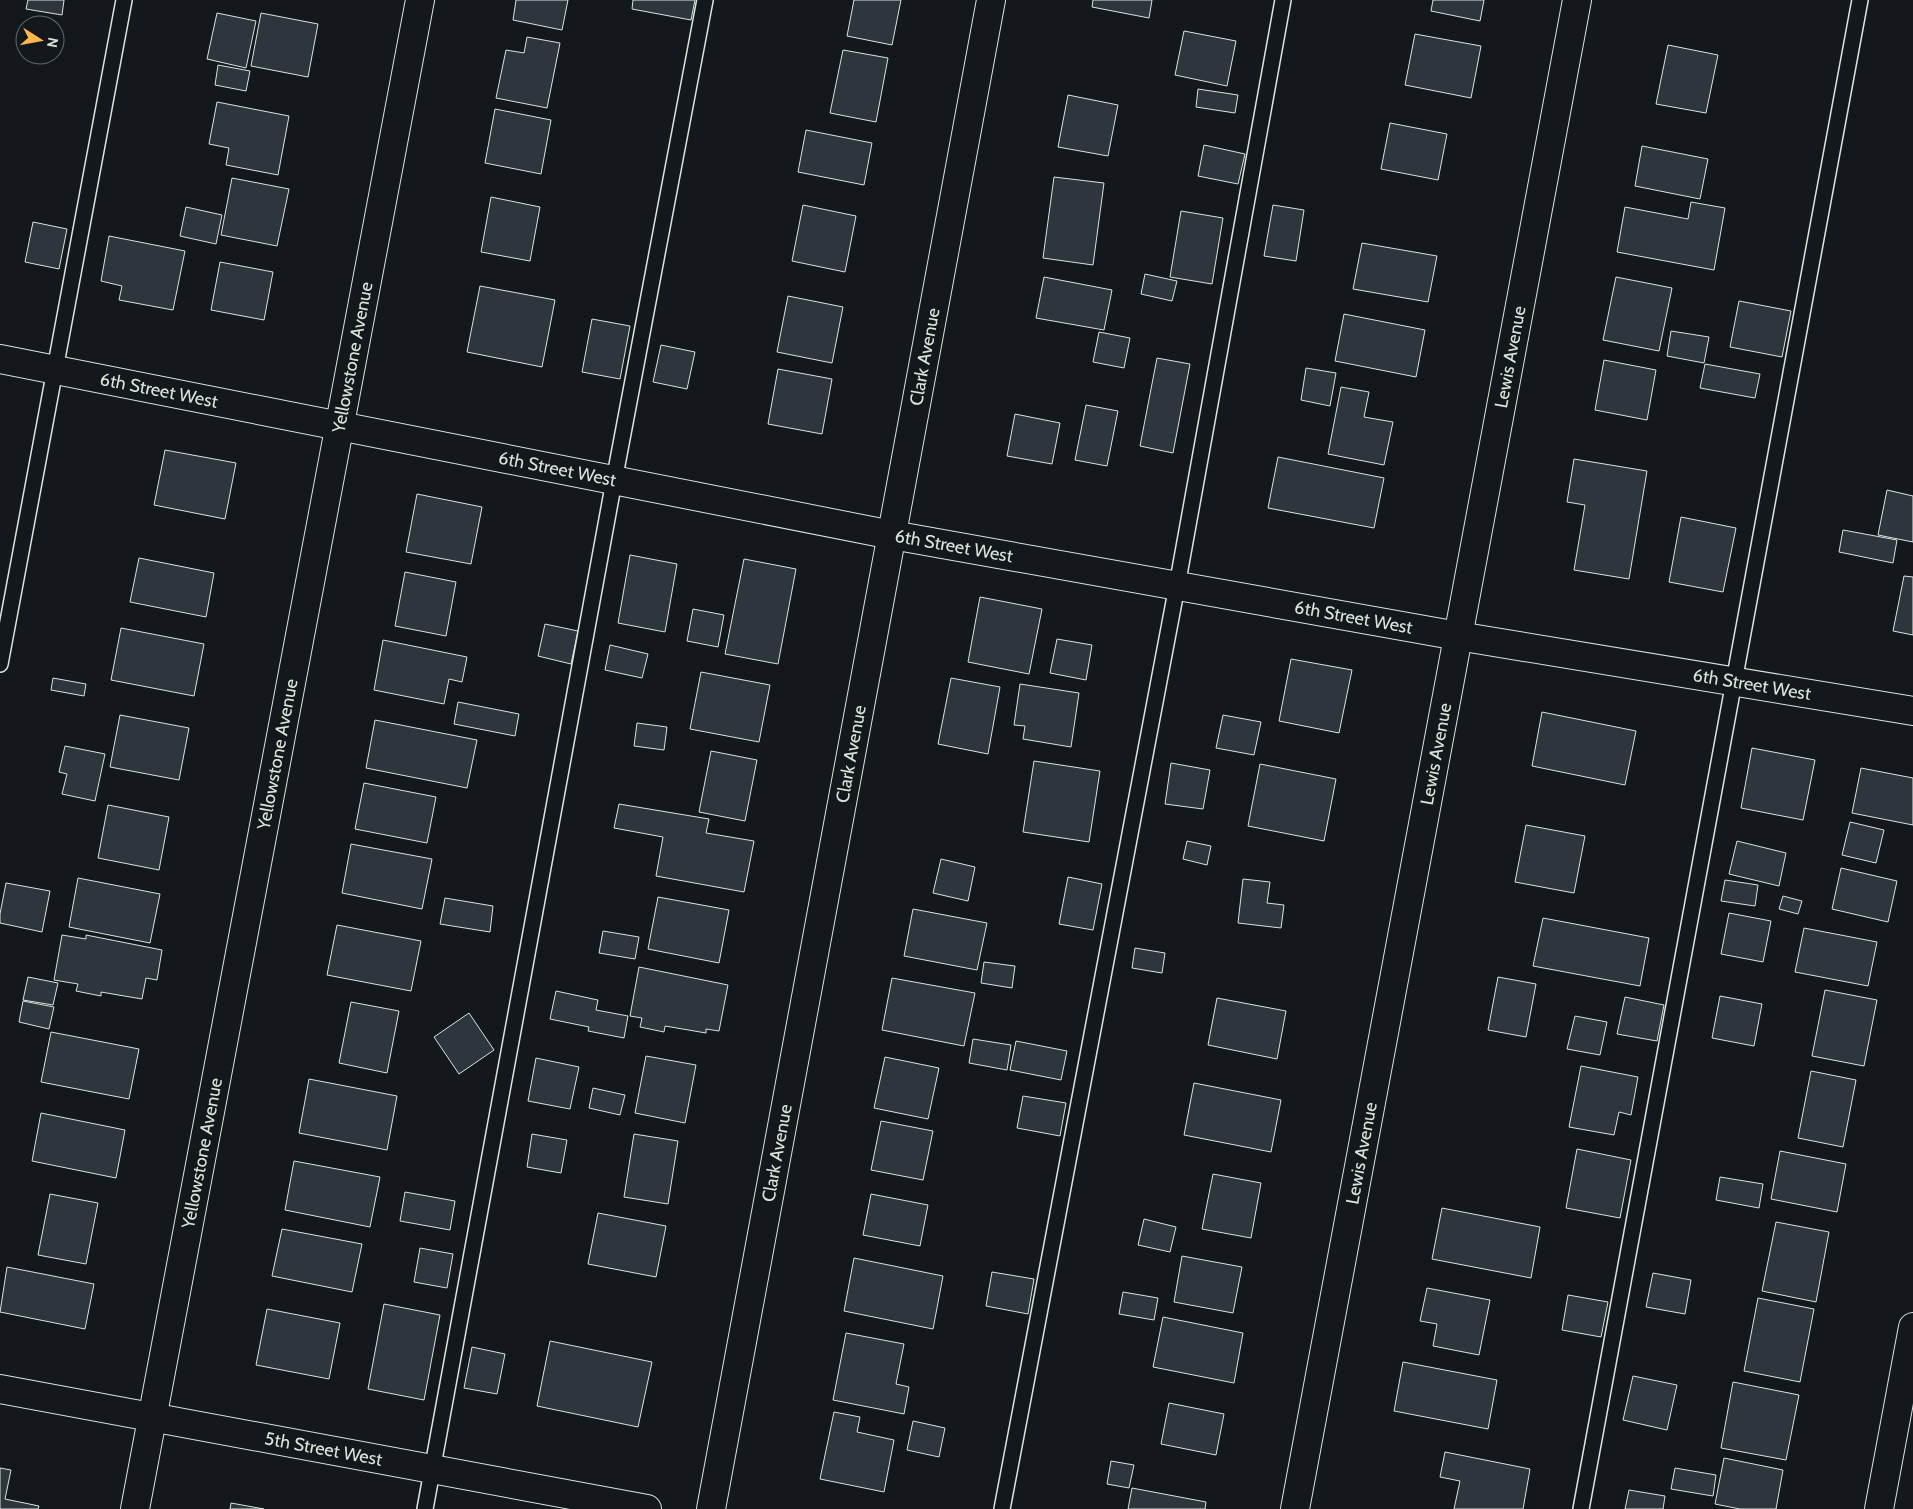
<svg xmlns="http://www.w3.org/2000/svg" width="1913" height="1509" font-family="Cabin,sans-serif">
<rect width="100%" height="100%" fill="#14181c"/>
<!-- building -->
<path fill="#2c363c" stroke="#d8e6dc" d="M28 0H64L62 15 26 9Z
M516 0H568L562 30 513 20Z
M633 0H695L691 20 632 9Z
M854 0H901L892 45 847 36Z
M1093 0H1152L1149 18 1092 7Z
M1433 0H1484L1480 21 1431 11Z
M217 13 256 21 246 68 207 59Z
M261 13 318 24 308 77 251 66Z
M1184 31 1236 41 1227 86 1175 75Z
M1415 34 1481 46 1471 98 1405 85Z
M527 37 560 43 547 108 496 98 506 50 524 53Z
M1668 45 1718 55 1706 113 1656 104Z
M843 50 888 58 876 122 830 113Z
M218 65 250 71 246 91 215 85Z
M1198 89 1238 95 1235 113 1196 107Z
M1068 95 1118 105 1108 156 1058 147Z
M217 102 289 116 278 175 226 165 229 148 209 144Z
M495 109 551 120 541 174 485 163Z
M1390 123 1447 134 1438 180 1381 169Z
M806 130 872 143 864 185 798 172Z
M1204 145 1245 154 1238 184 1198 176Z
M1642 146 1708 159 1700 199 1635 186Z
M1054 177 1104 183 1093 265 1043 258Z
M232 178 289 189 277 246 221 235Z
M491 197 540 207 530 261 481 252Z
M1691 202 1725 208 1714 270 1617 252 1625 207 1688 219Z
M803 205 856 216 845 272 792 261Z
M1273 205 1304 210 1296 261 1264 256Z
M186 207 222 215 216 244 180 236Z
M1181 211 1223 218 1212 284 1170 277Z
M33 222 67 229 59 269 25 262Z
M109 236 185 251 173 310 119 300 122 286 101 281Z
M1362 243 1437 256 1428 302 1353 289Z
M220 262 273 272 264 320 211 310Z
M1145 274 1177 281 1172 301 1141 294Z
M1044 277 1112 290 1104 330 1036 318Z
M1616 277 1672 288 1659 351 1603 340Z
M480 286 555 300 542 367 467 352Z
M788 296 843 307 832 363 777 352Z
M1739 301 1791 311 1782 357 1730 347Z
M1344 314 1425 330 1416 377 1335 361Z
M592 319 630 326 620 379 582 372Z
M1671 331 1709 337 1704 363 1667 356Z
M1099 332 1130 338 1124 368 1093 362Z
M661 345 695 352 687 389 653 382Z
M1157 358 1190 364 1173 453 1140 446Z
M1604 360 1656 370 1647 420 1595 410Z
M1705 364 1760 374 1755 398 1700 388Z
M1306 368 1336 373 1330 406 1301 400Z
M778 369 832 379 822 434 768 424Z
M1341 387 1369 392 1364 417 1393 422 1384 465 1328 454Z
M1086 405 1118 411 1107 466 1075 460Z
M1015 414 1060 423 1052 464 1007 456Z
M165 450 236 463 225 519 154 505Z
M1278 457 1384 478 1374 528 1268 508Z
M1574 459 1647 471 1629 579 1574 570 1585 505 1567 502Z
M1887 490 1913 496V542L1878 535Z
M417 494 482 507 471 564 406 552Z
M1681 517 1736 528 1723 592 1669 582Z
M1843 530 1897 540 1893 563 1839 552Z
M630 555 677 564 665 632 618 623Z
M139 558 214 573 206 617 130 602Z
M744 559 796 569 778 664 725 654Z
M405 572 456 582 446 636 395 626Z
M1904 576 1913 577V635L1893 631Z
M980 597 1042 609 1029 674 968 662Z
M693 609 724 615 718 647 687 641Z
M545 624 578 631 571 664 538 656Z
M121 628 204 644 194 696 111 680Z
M1057 639 1092 645 1086 680 1050 673Z
M383 640 467 657 462 682 449 679 444 704 374 690Z
M610 645 648 654 642 678 605 670Z
M1291 659 1352 670 1339 733 1279 721Z
M701 672 770 685 759 742 690 729Z
M53 678 86 684 84 696 51 690Z
M951 678 1000 687 988 754 938 744Z
M1020 684 1079 693 1071 747 1023 739 1025 726 1014 725Z
M458 702 519 714 515 736 454 724Z
M1542 712 1636 731 1625 785 1532 766Z
M120 715 189 728 179 780 110 767Z
M1223 715 1261 722 1254 755 1216 748Z
M375 720 477 740 467 788 366 768Z
M637 723 667 727 664 750 634 746Z
M65 746 105 754 95 801 62 794 67 774 59 772Z
M1752 748 1815 760 1803 820 1741 808Z
M711 751 757 760 745 821 699 812Z
M1034 761 1100 771 1089 842 1023 832Z
M1171 763 1210 770 1203 809 1165 804Z
M1260 764 1336 779 1324 841 1248 826Z
M1861 768 1913 778V825L1852 813Z
M364 783 436 797 427 843 355 829Z
M619 804 709 819 706 833 754 841 744 892 656 876 663 837 614 828Z
M108 805 169 817 159 870 98 858Z
M1850 822 1884 830 1876 863 1842 855Z
M1526 825 1585 836 1574 893 1515 882Z
M1187 841 1211 846 1207 865 1183 859Z
M1737 841 1786 853 1779 886 1729 874Z
M351 844 432 859 422 909 342 893Z
M941 859 975 867 968 901 933 893Z
M1841 868 1897 881 1888 922 1832 909Z
M1068 877 1102 884 1093 930 1059 924Z
M78 878 160 894 150 943 69 927Z
M1243 879 1270 882 1267 903 1284 905 1281 928 1238 923Z
M1725 880 1758 885 1755 906 1721 901Z
M6 883 50 891 42 932 0 923V914Z
M1783 896 1802 901 1798 914 1779 909Z
M658 897 729 910 719 963 648 949Z
M445 898 493 906 490 932 440 924Z
M913 909 987 923 977 970 904 956Z
M1729 913 1771 921 1763 962 1721 954Z
M1543 918 1649 938 1640 986 1533 966Z
M337 925 421 941 411 991 327 975Z
M1804 928 1877 942 1868 986 1795 972Z
M603 931 639 937 635 959 599 953Z
M62 935 86 939V935L162 950 157 980 146 978 142 999 101 992V996L76 991 78 984 54 980Z
M1135 948 1165 953 1162 973 1132 968Z
M984 962 1015 966 1012 988 981 983Z
M639 967 728 985 719 1031 706 1029V1033L665 1026 664 1032 640 1027 642 1018 630 1016Z
M28 977 58 983 53 1005 23 1000Z
M1498 977 1536 984 1526 1037 1488 1030Z
M892 978 975 993 964 1046 882 1030Z
M1825 990 1877 1000 1864 1066 1812 1056Z
M556 991 598 1000 596 1010 628 1016 624 1038 588 1031 589 1027 550 1019Z
M1720 996 1762 1004 1754 1046 1712 1038Z
M1625 997 1664 1005 1657 1041 1617 1034Z
M1217 998 1286 1011 1277 1059 1208 1045Z
M23 1001 54 1007 49 1029 19 1022Z
M351 1002 399 1011 387 1073 339 1063Z
M469 1013 494 1050 459 1074 434 1037Z
M1575 1016 1607 1022 1600 1055 1567 1049Z
M51 1032 139 1049 129 1099 41 1082Z
M973 1039 1011 1045 1007 1070 969 1063Z
M1016 1041 1067 1051 1061 1080 1010 1070Z
M646 1056 696 1065 685 1123 635 1113Z
M885 1057 939 1068 928 1119 874 1108Z
M536 1058 579 1067 570 1109 528 1101Z
M1581 1066 1638 1077 1631 1115 1619 1112 1614 1135 1569 1127Z
M1811 1071 1856 1080 1843 1147 1798 1138Z
M309 1079 397 1096 387 1150 299 1133Z
M1194 1083 1281 1100 1271 1152 1184 1135Z
M593 1088 625 1095 620 1115 589 1108Z
M1023 1096 1066 1103 1060 1136 1017 1128Z
M41 1113 125 1130 116 1178 32 1161Z
M881 1121 933 1131 923 1180 871 1170Z
M532 1134 567 1140 561 1173 527 1167Z
M634 1134 678 1141 668 1204 624 1197Z
M1577 1149 1631 1160 1620 1218 1566 1208Z
M1780 1151 1846 1164 1837 1212 1771 1199Z
M294 1161 380 1177 370 1227 285 1210Z
M1213 1174 1261 1183 1251 1238 1202 1229Z
M1720 1177 1763 1184 1759 1208 1716 1200Z
M405 1192 455 1201 450 1230 400 1221Z
M50 1194 98 1203 86 1264 38 1255Z
M871 1194 928 1205 920 1246 863 1235Z
M1442 1208 1540 1227 1531 1278 1432 1259Z
M598 1213 666 1226 656 1277 588 1264Z
M1144 1219 1176 1227 1170 1252 1138 1245Z
M1776 1222 1829 1232 1816 1302 1762 1291Z
M282 1229 362 1244 352 1292 272 1276Z
M420 1248 453 1254 447 1288 414 1282Z
M1182 1256 1242 1267 1233 1313 1174 1302Z
M854 1258 943 1276 933 1329 844 1311Z
M7 1267 94 1284 85 1329 0 1312Z
M992 1272 1034 1279 1028 1314 986 1306Z
M1653 1273 1691 1280 1685 1314 1646 1307Z
M1427 1288 1490 1300 1479 1355 1433 1346 1437 1324 1420 1321Z
M1123 1292 1158 1298 1154 1320 1119 1314Z
M1568 1295 1608 1302 1601 1337 1562 1330Z
M1758 1298 1814 1309 1800 1382 1744 1371Z
M384 1304 440 1315 424 1400 368 1389Z
M267 1309 340 1323 329 1379 256 1365Z
M1163 1317 1243 1333 1234 1383 1153 1367Z
M846 1333 904 1344 896 1384 909 1387 904 1414 833 1400Z
M550 1341 652 1362 638 1427 537 1406Z
M472 1347 505 1354 497 1394 464 1388Z
M1403 1362 1497 1380 1488 1429 1394 1411Z
M1633 1376 1677 1385 1667 1430 1623 1420Z
M1733 1382 1799 1395 1786 1460 1721 1448Z
M1169 1403 1224 1414 1216 1455 1161 1444Z
M834 1412 860 1417 857 1432 894 1440 884 1492 820 1479Z
M913 1421 945 1428 939 1457 907 1450Z
M1445 1452 1530 1469 1523 1509H1454L1460 1481 1440 1477Z
M1724 1458 1783 1470 1776 1509H1740L1715 1504Z
M1111 1461 1134 1465 1129 1488 1107 1484Z
M0 1468 11 1470 5 1499 39 1506 38 1509H0Z
M1675 1468 1716 1475 1713 1496 1671 1489Z
M1132 1488 1206 1502 1205 1509H1128Z
M1629 1490 1665 1496 1663 1509H1625Z
M231 1503 264 1509H230Z"/>
<g fill="none" stroke-linecap="round" stroke-linejoin="round">
<defs>
<path id="lane" d="M0 664 124 0
M425 1509 614 481 705 0
M1002 1509 1177 586 1283 0
M1581 1509 1860 0"/>
<g id="street">
<path id="s1" d="M135 1509 420 0"/>
<path id="s2" d="M711 1509 991 0"/>
<path d="M1879 1509 1913 1327"/>
</g>
<g id="secondary">
<path id="s3" d="M0 359 892 535 1458 636 1913 711"/>
<path id="s4" d="M0 1389 647 1509"/>
<path id="s5" d="M1295 1509 1577 0"/>
</g>
</defs>
<!-- lane casing -->
<use href="#lane" stroke="#d8e6dc" stroke-width="18"/>
<!-- street casing -->
<use href="#street" stroke="#d8e6dc" stroke-width="30"/>
<!-- secondary casing -->
<use href="#secondary" stroke="#d8e6dc" stroke-width="30"/>
<!-- lane -->
<use href="#lane" stroke="#14181c" stroke-width="15"/>
<!-- street -->
<use href="#street" stroke="#14181c" stroke-width="28"/>
<!-- secondary -->
<use href="#secondary" stroke="#14181c" stroke-width="28"/>
</g>
<g text-anchor="middle" stroke-width="4" stroke-linejoin="round" paint-order="stroke">
<!-- street labels -->
<g font-size="18" fill="#d8e6dc" stroke="#14181c">
<text dy="6" stroke="none"><textPath href="#s2" startOffset="1172">Clark Avenue</textPath></text>
<text dy="6" stroke="none"><textPath href="#s5" startOffset="1172">Lewis Avenue</textPath></text>
<text dy="6" stroke="none"><textPath href="#s1" startOffset="1172">Yellowstone Avenue</textPath></text>
<text dy="6" stroke="none"><textPath href="#s3" startOffset="162">6th Street West</textPath></text>
<text dy="6" stroke="none"><textPath href="#s3" startOffset="568">6th Street West</textPath></text>
<text dy="6" stroke="none"><textPath href="#s3" startOffset="972">6th Street West</textPath></text>
<text dy="6" stroke="none"><textPath href="#s3" startOffset="1378">6th Street West</textPath></text>
<text dy="6" stroke="none"><textPath href="#s3" startOffset="1782">6th Street West</textPath></text>
<text dy="6" stroke="none"><textPath href="#s1" startOffset="768">Yellowstone Avenue</textPath></text>
<text dy="6" stroke="none"><textPath href="#s5" startOffset="768">Lewis Avenue</textPath></text>
<text dy="6" stroke="none"><textPath href="#s2" startOffset="768">Clark Avenue</textPath></text>
<text dy="6" stroke="none"><textPath href="#s1" startOffset="362">Yellowstone Avenue</textPath></text>
<text dy="6" stroke="none"><textPath href="#s2" startOffset="362">Clark Avenue</textPath></text>
<text dy="6" stroke="none"><textPath href="#s5" startOffset="362">Lewis Avenue</textPath></text>
<text dy="6" stroke="none"><textPath href="#s4" startOffset="329">5th Street West</textPath></text>
</g>
</g>
<!-- north arrow -->
<g transform="translate(40 40) rotate(101)"><circle r="24" fill="#14181c" stroke="#626a69"/>
<path d="M0-4L9 19L0 12L-9 19Z" fill="#ffb74d"/>
<text y="-8" font-size="14" font-weight="bold" text-anchor="middle" fill="#d8e6dc">N</text>
</g>
</svg>
